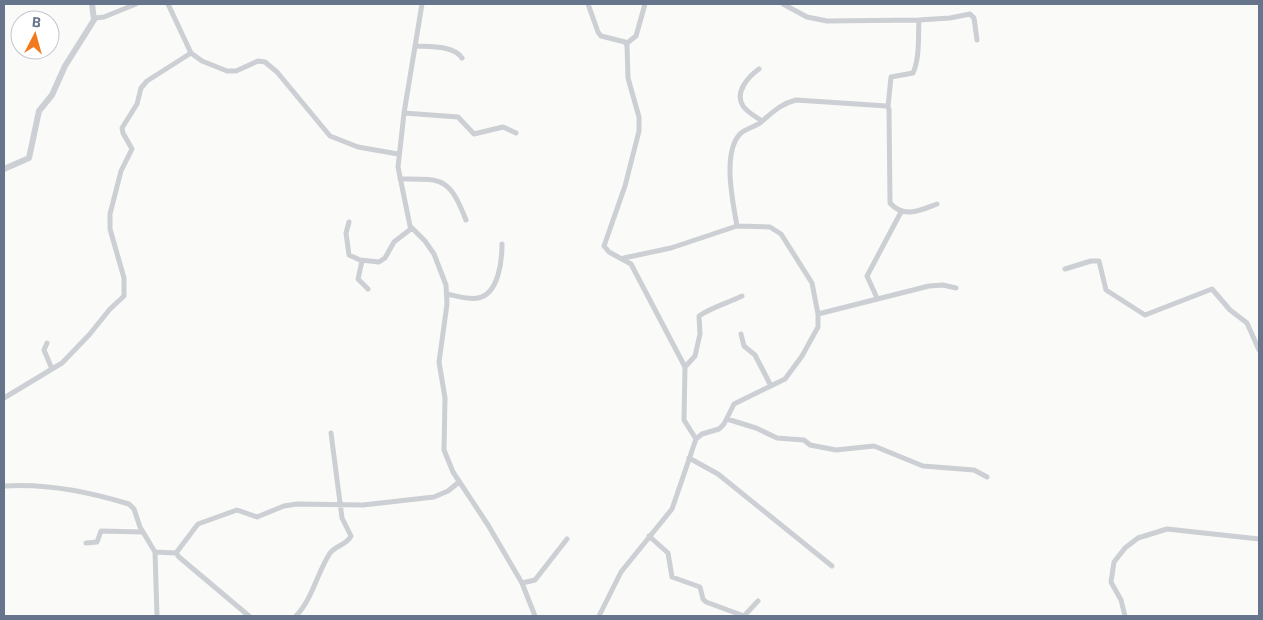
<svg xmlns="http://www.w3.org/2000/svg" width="1263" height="620" font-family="'Exo 2',sans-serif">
<rect width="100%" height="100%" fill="#fafaf8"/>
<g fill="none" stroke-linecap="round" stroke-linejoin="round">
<!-- minor -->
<path stroke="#cccfd3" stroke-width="5" d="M168 4 191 53 202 61 227 71H236L258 61 265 62 277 72 330 136 358 147 398 154
M422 4 404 113 398 167 410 226 425 241 434 254 446 285 447 304 439 362 445 398 444 450 453 472 488 525 522 583 535 616
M588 4 598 32 601 36 625 42 627 45 628 78 639 117V131L625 186 604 246 609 252 631 264 685 367 684 420 696 439
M783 4 807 17 827 21 919 20 950 18 970 14 974 18 977 40
M95 18 104 17 136 4
M626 44 636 36 645 4
M415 46C429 47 453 45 462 58
M759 69C749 76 734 92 743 106 747 112 756 117 762 121
M888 107 891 77 913 73C920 57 918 37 919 20
M404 113 458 117 474 134 503 127 516 133
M400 179C443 179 449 177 466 220
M349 222 346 233 349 255 360 260 379 262 385 258 394 242 412 228
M624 258 671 248 737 226
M362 261 358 279 368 289
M1065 269 1091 261H1099L1106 290 1145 315 1212 289 1230 310 1247 323 1259 350
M447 294C456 296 469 300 478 298 499 294 502 260 502 244
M877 298 867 276 901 212
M818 314 929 286 943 285 956 288
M741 334 744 346 755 355 771 386
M47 343 44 350 52 369
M685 367 695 356 700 334 699 316C712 307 728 303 742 296
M4 398 62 363 89 335 110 309 124 296V278L110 229V214L121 171 132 149 123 133 122 128 137 104 141 88 147 81 191 53
M727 419 756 428 777 438 804 440 810 445 836 450 874 446 923 466 974 470 987 477
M689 458 718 474 832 566
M4 486C45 483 90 492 129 504L134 509 140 527 155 552 176 553 198 524 223 515 237 510 257 517 284 506 297 504 363 505 434 497 448 491 459 482
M649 536 668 553 672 577 700 587 703 599 706 602 744 616 758 601
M86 543 97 542 101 531 142 532
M155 552 157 616
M176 553 179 557 249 616
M522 583 535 580 567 539
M296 616C313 598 317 573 330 553 336 545 347 545 351 536L342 518 331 433
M599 616 621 572 672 509 696 439 702 434 719 429 724 424 734 404 785 379 802 356 818 327V314L812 283 781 234 770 227 737 226C733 203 722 153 740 134 745 129 754 127 760 123 772 113 780 104 796 100L887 106 889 109 890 203C904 219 921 210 937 204
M1125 616 1121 600 1111 582 1114 562 1125 548 1138 538 1167 529 1259 539"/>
<!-- tertiary -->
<path stroke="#cccfd3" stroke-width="6" d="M4 169 29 158 39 111 52 95 65 66 94 20 92 4"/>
</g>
<!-- border -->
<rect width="1263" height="620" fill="none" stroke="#66748c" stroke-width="10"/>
<!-- north arrow -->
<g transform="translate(35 35) rotate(6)"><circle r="24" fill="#ffffff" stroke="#c2c7d1"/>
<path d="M0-4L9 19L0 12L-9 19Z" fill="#f3791f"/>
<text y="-8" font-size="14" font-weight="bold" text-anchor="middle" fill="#66748c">B</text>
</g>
</svg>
